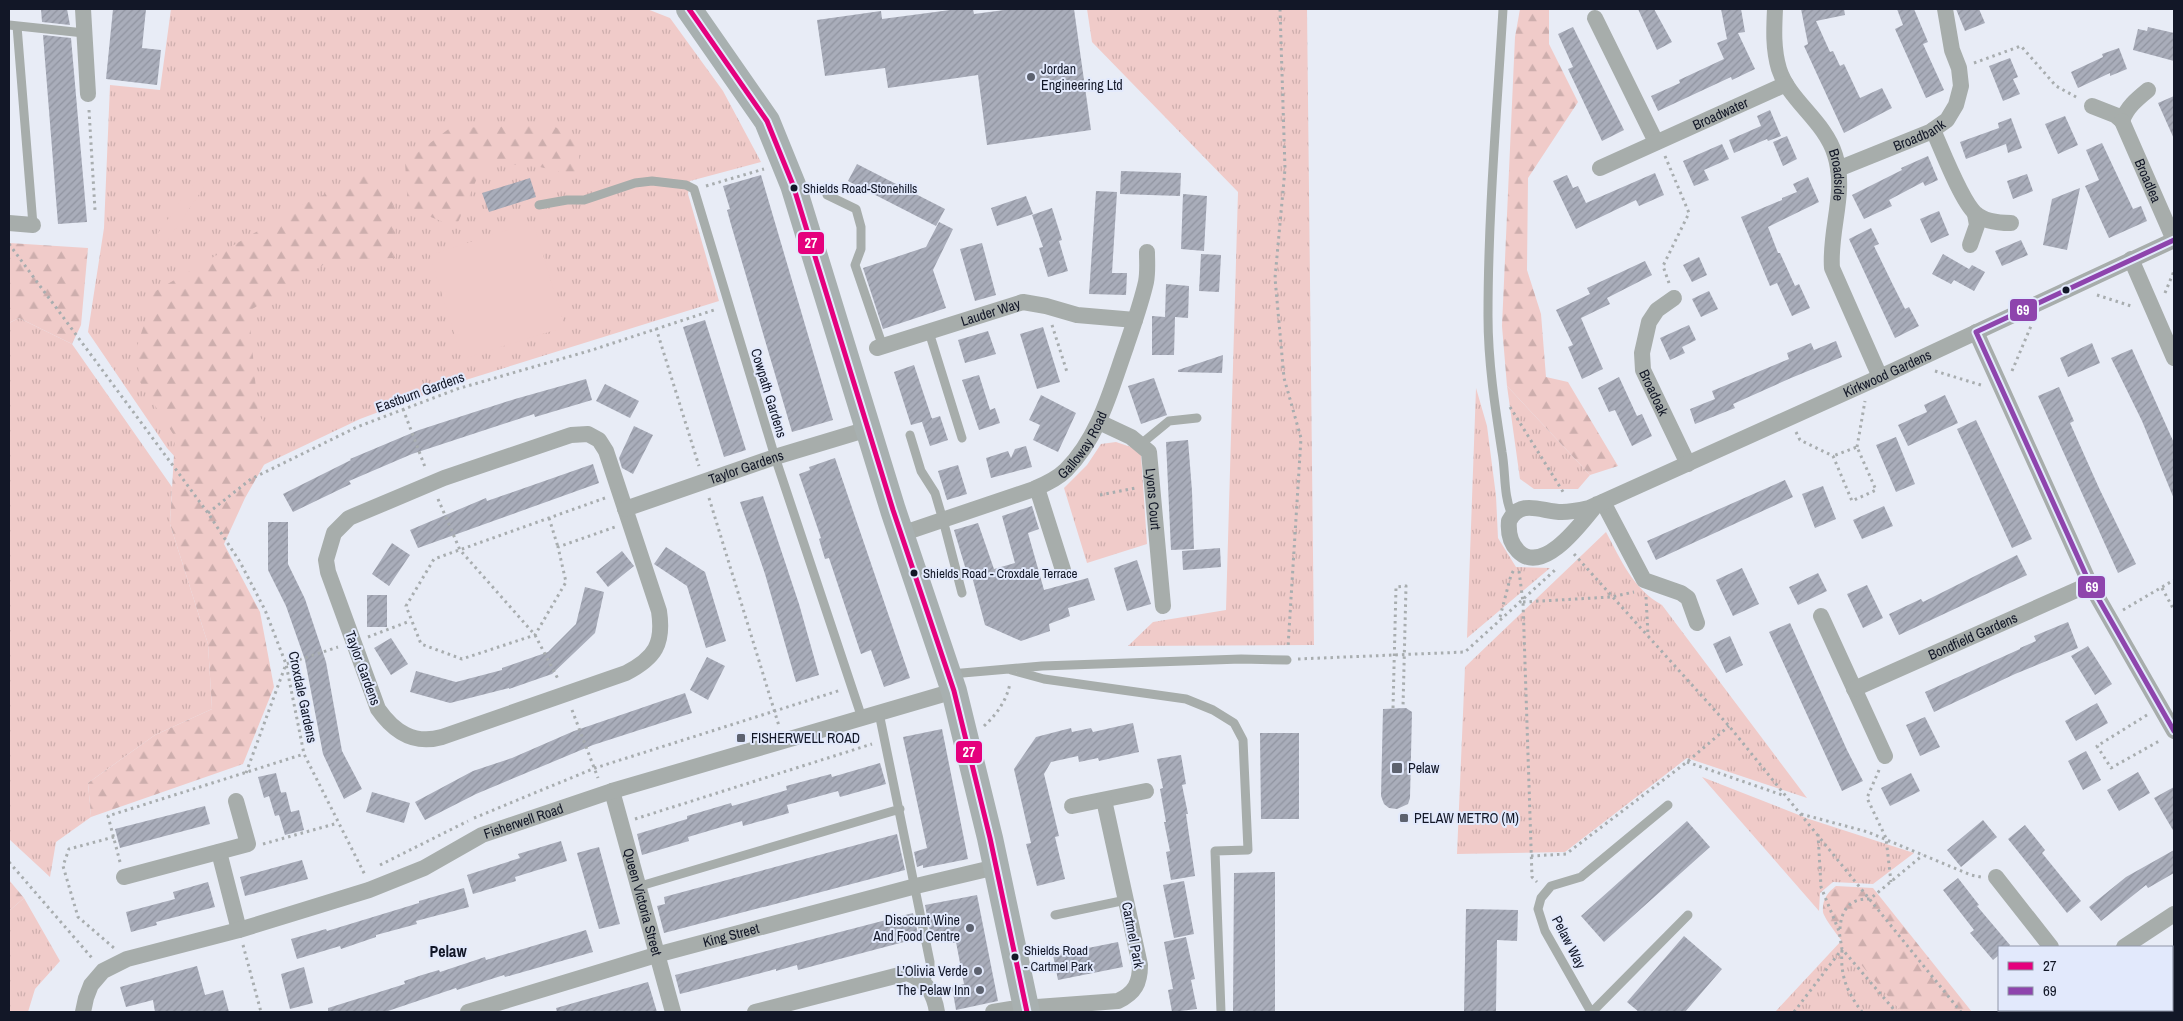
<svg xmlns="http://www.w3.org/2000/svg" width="2183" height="1021" font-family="'Archivo Narrow',sans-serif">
<defs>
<pattern id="grass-tufts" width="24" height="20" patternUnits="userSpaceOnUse" patternTransform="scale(1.25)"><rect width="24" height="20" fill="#f0cbc9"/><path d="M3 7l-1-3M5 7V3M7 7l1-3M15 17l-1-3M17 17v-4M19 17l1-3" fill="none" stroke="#cdaead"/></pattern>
<pattern id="forest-firs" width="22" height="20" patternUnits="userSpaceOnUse" patternTransform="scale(1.25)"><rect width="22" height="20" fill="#f0cbc9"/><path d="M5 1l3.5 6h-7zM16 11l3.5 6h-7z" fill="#cdaead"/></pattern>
<pattern id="building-hatch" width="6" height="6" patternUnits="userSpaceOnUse" patternTransform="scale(1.25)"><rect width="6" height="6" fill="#a9adba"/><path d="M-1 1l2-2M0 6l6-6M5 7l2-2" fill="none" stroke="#9094a0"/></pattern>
</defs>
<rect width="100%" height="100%" fill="#e8ecf6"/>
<!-- grass -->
<path fill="url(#grass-tufts)" d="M171 9H647L670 18 723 91 761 162 690 181 688 194 719 301 456 383 360 419 257 468 211 497 167 448 88 332 104 228 110 85 160 90Z
M1087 9H1307L1314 645 1128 646 1153 622 1226 610 1238 192 1092 42Z
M19 318 72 344 172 487 170 524 208 644 212 709 155 735 88 783 91 817 56 842 50 877 9 839V323Z
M1507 386 1590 475 1578 489H1534L1520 479Z
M1476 388 1487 426 1496 496 1498 538 1516 567 1550 568 1467 638Z
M1116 442 1131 447 1141 455 1147 544 1087 563 1064 488 1087 465 1101 444Z
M1606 532C1621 560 1633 589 1662 605L1807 798 1687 758 1565 852 1457 854 1465 667Z
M1702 777 1809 819 1914 853 1873 884 1833 882 1820 893 1819 911Z
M24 898 60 961 35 989 28 1012H9V911Z
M1842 940 1902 1012H1775Z"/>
<!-- forest -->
<path fill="url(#forest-firs)" d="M1520 9H1549V44L1578 102 1528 178 1527 270 1541 314 1546 377 1568 382 1618 466 1590 475 1507 386 1502 326 1515 37Z
M552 125 580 142 578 176 540 167 484 162 456 227 408 208 405 162 450 128Z
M364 176 387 186 395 209 396 258 331 260 249 311 258 413 276 444 245 498 224 544 260 612 274 687 243 764 91 817 88 783 155 735 212 709 208 644 170 524 175 437 140 382 136 350 154 292 302 205Z
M9 243 88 248 81 325 72 344 19 318 9 323Z
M9 880 24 898 9 911Z
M1836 886 1873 888 1972 1012H1902C1889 997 1825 925 1823 912 1822 900 1827 893 1836 886Z"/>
<!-- garden -->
<path fill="#f0cbc9" d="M195 181 204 187 166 243 156 236Z
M533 222 565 327 462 359 430 255Z"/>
<!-- building -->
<path fill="url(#building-hatch)" d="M41 9H67L70 25 42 22Z
M113 9H146L142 48 161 50 157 85 106 79Z
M958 9H973L974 14 1012 9H1074L1091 130 987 145 978 75 888 88 885 68 825 76 817 20 881 11 882 19Z
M1638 9H1654L1672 42 1657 50Z
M1721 9H1741L1745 32 1738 33 1755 69 1732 80 1731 77 1658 111 1651 96 1680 83 1679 80 1724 59 1717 43 1727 39Z
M1801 9H1844L1845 15 1816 21 1830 52 1833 51 1840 66 1844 64 1860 98 1882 88 1892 108 1844 133 1804 46 1808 44Z
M1897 9H1914L1928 42 1923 44 1944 90 1926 98 1895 29 1903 25Z
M1956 9H1979L1985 23 1965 31Z
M1573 27 1624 130 1602 141 1568 69 1573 67 1558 34Z
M2148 27 2174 33V61L2133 50 2138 29 2147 31Z
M43 35 71 38 87 222 58 224Z
M2119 48 2127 69 2110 76V73L2078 88 2071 72 2103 57 2102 54Z
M2010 58 2018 77 2013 79 2020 94 2003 101 1989 66Z
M2174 96V139L2158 103Z
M1770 110 1781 136 1768 141 1767 139 1734 153 1729 140 1761 126 1757 116Z
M2065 116 2078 145 2058 154 2045 124Z
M2011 118 2022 148 2008 153 2006 144 1966 159 1960 142 1999 128 1998 123Z
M1787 136 1797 159 1783 166 1773 142Z
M2102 143 2133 209 2141 206 2147 221 2109 238 2085 186 2099 180 2086 150Z
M1722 144 1729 159 1704 170 1709 180 1694 186 1683 161Z
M1928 156 1938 180 1925 186 1923 182 1889 200 1892 206 1864 219 1852 195 1902 170 1901 168Z
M857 164 945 209 936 226 848 181Z
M1121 171 1181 173 1180 196 1120 194Z
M1655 173 1664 195 1639 206 1636 200 1576 229 1553 181 1567 175 1573 188 1578 186 1586 203Z
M2027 174 2033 191 2013 199 2007 181Z
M761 175 833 420 792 432 732 228 727 210 730 209 723 186Z
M1808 177 1819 202 1768 227 1778 253H1780L1795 286 1799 284 1810 308 1792 316 1777 283 1770 286 1741 217 1782 200V198L1797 192 1793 184Z
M530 178 536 197 489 212 482 193Z
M2080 188 2067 250 2043 245 2052 199Z
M1096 191 1117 192 1112 273H1127L1126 295 1089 294Z
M1183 194 1207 196 1204 251 1181 249Z
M1026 196 1033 214 997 226 991 208Z
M1052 208 1062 240 1059 241 1068 271 1048 277 1039 248 1043 247 1032 215Z
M1939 211 1949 235 1931 243 1920 219Z
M939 222 953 229 933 270 946 308 883 329 863 268 926 247Z
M1871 228 1879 244 1874 246 1892 283 1905 309 1909 307 1919 326 1895 338 1849 239Z
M2021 240 2028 255 2002 266 1995 251Z
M982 243 996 295 975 301 960 249Z
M1201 254 1221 255 1219 292 1199 291Z
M1943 254 1969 269 1972 265 1985 272 1974 291 1954 280 1951 284 1932 274Z
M1699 257 1707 275 1692 282 1683 265Z
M1645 261 1652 275 1607 298 1610 304 1581 318 1603 369 1582 379 1568 347 1573 345 1556 310 1590 294 1587 288Z
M1166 284 1189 286 1188 318 1175 317 1174 355H1152V316L1165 317Z
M1709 291 1718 309 1701 317 1692 299Z
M705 320 746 450 724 457 683 327Z
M1689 325 1696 340 1682 347 1685 353 1670 360 1660 338Z
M1043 327 1060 382 1037 389 1020 334Z
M988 331 996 354 965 363 958 340Z
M1836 341 1842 357 1791 378 1733 404 1735 408 1695 424 1690 409 1715 399 1712 391 1789 359 1787 353 1811 343 1814 350Z
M2092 343 2100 363 2068 377 2060 358Z
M2132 349 2174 443V499L2142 421 2111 358Z
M1223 355 1222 373 1178 372V370Z
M914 365 932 419 911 425 894 372Z
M979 375 990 410 995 408 1000 423 979 430 962 380Z
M1619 377 1637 416 1642 414 1652 436 1632 446 1615 410 1609 412 1598 388Z
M1154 378 1167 415 1141 424 1128 386Z
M586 379 592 400 535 417 534 414 412 454 349 481 351 484 293 512 283 494 351 460 350 459 419 430 515 399Z
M605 384 639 401 630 418 596 401Z
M2059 387 2074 421 2070 423 2099 488 2136 564 2118 573 2038 396Z
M1041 395 1076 413 1058 452 1033 440 1040 425 1029 420Z
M1945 395 1958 423 1908 446 1898 425 1927 412 1924 405Z
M940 416 948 440 930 446 922 422Z
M1976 420 2032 539 2012 548 1957 429Z
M634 426 653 435 633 474 622 468 619 458Z
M1896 437 1915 484 1896 492 1876 445Z
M1188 440 1192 491 1194 549 1171 550 1166 442Z
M1026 446 1032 467 991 478 986 458 1008 451 1011 458 1015 449Z
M835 458 910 678 884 687 871 650 861 654 829 558 825 559 819 539 821 538 799 474 810 470 809 467Z
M593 464 599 483 418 548 410 530 486 498 487 501Z
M958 465 967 494 947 500 938 471Z
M1785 480 1793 497 1656 560 1647 541Z
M1823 486 1836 519 1815 528 1802 494Z
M763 496 799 604 819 675 796 682 765 574 740 502Z
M1032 506 1039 529 1028 533 1044 590 1088 578 1095 600 1068 608 1070 616 1049 624 1050 631 1021 641 985 625 970 569 966 570 954 530 978 523 994 569 1015 563 1002 516Z
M1884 506 1893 526 1862 539 1853 520Z
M268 522H288V564L305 599 326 662 342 751 362 789 344 799 323 754 305 660 286 606 268 570Z
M392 543 410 555 389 586 372 574Z
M666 547 705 572 726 641 706 648 687 586 654 564Z
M1220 548 1221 567 1183 570 1182 551Z
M622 551 634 566 608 587 596 572Z
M2017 555 2027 575 1899 635 1889 614 1921 599 1923 602Z
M1137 560 1151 604 1127 611 1114 568Z
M1742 568 1759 604 1733 616 1716 580Z
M1818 573 1827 591 1798 605 1789 587Z
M1867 585 1883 618 1863 628 1847 594Z
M585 587 604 592 595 633 552 674 509 689V688L450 703 410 692 416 671 456 682 502 670V668L548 652 576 624Z
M367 595H387V627H367Z
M2068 622 2078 648 2015 674 1934 712 1925 692 2020 649V648L2036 641 2034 636Z
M1790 623 1847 750 1863 781 1842 791 1769 632Z
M1730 636 1743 665 1726 673 1713 644Z
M391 638 408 664 391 675 374 648Z
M2088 646 2112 684 2095 695 2071 656Z
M707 657 725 666 708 700 690 690Z
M685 693 692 713 593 745 476 794 425 820 415 802 473 771 512 758 574 731Z
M2097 703 2108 723 2076 741 2065 721Z
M1406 708 1412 712 1410 798 1408 804 1397 809 1389 808 1384 804 1381 796 1383 709Z
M1925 717 1940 747 1920 756 1906 725Z
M1133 723 1139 752 1099 761 1098 758 1079 762 1078 756 1051 762 1044 774 1059 836 1055 837 1065 879 1037 886 1026 844 1031 843 1014 769 1036 737 1071 728 1072 732 1091 728 1093 732Z
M942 729 968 859 923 868V865L917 867 914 852 927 848 903 737Z
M1260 733H1299V819H1261Z
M2086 751 2101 780 2083 790 2068 761Z
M1181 755 1186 784 1182 785 1188 814H1186L1195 876 1171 880 1166 852 1170 851 1164 822H1166L1160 789 1163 788 1157 759Z
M880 763 886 784 840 797 838 791 787 805 789 813 743 826 742 821 688 837 689 841 642 855 637 834 687 819V816L731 803 732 806 787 790 786 786 831 774 832 777Z
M2138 772 2150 793 2119 811 2107 790Z
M276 773 281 793H279L286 792 291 812 275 816 269 796 264 798 258 777Z
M1911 773 1920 791 1890 806 1881 788Z
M2174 787V832L2154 798Z
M372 792 410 803 404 823 366 812Z
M205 806 210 824 120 848 115 829Z
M299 810 304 830 285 835 279 815Z
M1983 820 1997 837 1961 867 1947 850Z
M1687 821 1710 847 1604 942 1581 916Z
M2025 825 2045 850 2042 853 2081 901 2067 913 2008 839Z
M897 834 905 870 664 933 657 906 665 904 664 897Z
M561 841 567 861 515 877 516 881 473 894 467 875 520 858 518 854Z
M599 847 620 924 599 929 577 853Z
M2174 850V873L2148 888 2146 885 2101 921 2089 907 2126 877Z
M302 860 308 879 245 896 240 877Z
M1275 872V1012H1233L1234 873Z
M1958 878 1979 905 1977 906 2010 945 2008 947H1999V955L1993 960 1970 933 1974 930 1943 890Z
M1184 881 1194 934 1174 938 1163 885Z
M208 882 215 907 156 922 157 925 131 932 126 912 175 899 173 892Z
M464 888 469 907 416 921 417 924 376 935V937L341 949 340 946 297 959 291 939 326 929 327 931 419 903V901Z
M977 895 998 1001 956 1010 952 987 964 984 956 942 953 943 952 933 931 937 925 905Z
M1466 909 1518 910 1517 941 1497 940 1496 1012H1464Z
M913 913 919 938 798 970 797 965 776 971V969L680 994 675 975Z
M586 930 593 952 505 977 504 975 457 990 456 988 385 1012H328V1008L405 984 404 981 422 975 439 970 440 972 485 957 486 960Z
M1684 936 1722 969 1685 1012H1639L1627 1002Z
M1186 937 1195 979 1191 980 1197 1009 1172 1012 1168 990 1173 989 1164 942Z
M1118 942 1123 967 1058 980 1053 955Z
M197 966 205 995 223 990 229 1012H155L153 1000 126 1007 120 987Z
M304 967 313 1003 290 1009 281 974Z
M648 982 657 1012H557L556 1008Z"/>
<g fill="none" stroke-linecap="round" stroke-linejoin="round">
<!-- path -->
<path stroke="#a8adaf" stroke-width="3" stroke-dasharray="2.5 4" stroke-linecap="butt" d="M1280 9 1285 169 1275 278 1284 378 1301 438 1288 647
M1974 63 2021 46 2056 86 2078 98
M89 110 95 210
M1665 156 1689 213 1663 266 1669 283
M706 186 764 169
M9 244 208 513 240 562 265 610 286 664 304 754 365 875
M2165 293 2174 271
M2097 295 2134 307
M1052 325 1067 372
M656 328 699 466
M1935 371 1981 385
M2012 371 2031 326
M1510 407 1565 495
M403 409 425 467
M1796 432 1800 440 1833 456 1852 501 1876 490 1857 447 1833 456
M1857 447 1865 401
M1100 495 1136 488
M605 498 434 559 406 606 421 644 462 659 535 635 566 582 558 547 615 527
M709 498 779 726
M438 499 460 550 535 635 558 679
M208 513 251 479 357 427 457 389 592 350 717 309
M549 518 558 547
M1574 554 1729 726 1961 1012
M1519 571 1523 602 1532 877 1537 882
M2162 588 2174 610
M1646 597 1648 635
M1523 602 1611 597 1634 592
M2123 610 2174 580
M1500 617 1511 575 1515 568
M368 637 410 621
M1298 659 1465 652 1555 570
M1393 708 1396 587 1406 586 1403 707
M572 710 598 778
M2147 715 2097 746 2111 768 2161 740
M984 726C997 714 1007 700 1010 683
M1687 762 1785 796
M1879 770 1867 798 1886 838 1891 882
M246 773 286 664 338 647
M1801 814 1868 832 1971 875 1981 877
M474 818 595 768 841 690
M635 819 872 744
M1818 834 1821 887 1839 931 1842 949 1896 1012
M114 837 69 849 63 866 78 917 114 948
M263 844 338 823
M1531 856 1566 854 1687 762 1729 726
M9 862 92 958
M120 862 108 816 304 754
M380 865 468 821
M1840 929C1841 910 1850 898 1870 899L1923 855
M243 945 261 1012
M1842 950C1840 976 1847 992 1862 1012
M1794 1012 1842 949"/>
<!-- service -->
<path stroke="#a7adab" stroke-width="9" d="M1503 9C1497 111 1488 214 1488 316 1488 362 1495 407 1502 452 1506 474 1503 494 1512 515
M9 25 84 33
M17 26 33 225
M827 195 856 209 861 227V249L855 265 883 347
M539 205 567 200H584L635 183 652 181 686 185 694 189 775 457 862 718
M929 332 962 438
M910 435 921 471 935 493 943 520 962 593
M1141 444 1169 421 1197 418
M1011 670 1044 679 1186 699 1213 710 1234 723 1243 740 1248 850 1215 851 1221 1012
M951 674 1042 666 1241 659 1287 660
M879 713 930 962V968L925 983
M637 887 900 809
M1055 915 1126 900
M1591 1012 1545 931 1538 909 1541 898 1551 886 1581 877 1668 805
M1592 1012 1688 915"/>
<!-- minor -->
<g stroke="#a7adab" stroke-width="16">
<path d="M83 9 88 94"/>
<path id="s1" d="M1775 9C1774 29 1773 49 1779 69 1789 101 1825 121 1835 155 1847 193 1829 229 1832 268L1880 377"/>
<path d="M1595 18 1656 142"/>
<path d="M2092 106 2115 115 2122 121C2127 107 2137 99 2148 90"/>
<path id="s2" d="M2122 121 2174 240"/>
<path d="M1933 130C1942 150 1961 200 1975 213 1984 222 1999 223 2011 223"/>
<path id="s3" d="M1600 168 1786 84"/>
<path id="s4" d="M1838 169 1930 132 1947 120 1956 105 1961 86 1959 68 1952 50 1945 9"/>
<path d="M9 223 33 225"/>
<path d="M1970 245 1977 225 1975 214"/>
<path d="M2131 259 2174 358"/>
<path id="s5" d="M1674 298 1657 310 1649 322 1642 353 1643 370 1688 464"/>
<path d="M1976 332 2090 584 2174 731"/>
<path id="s6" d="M877 348 1023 302 1046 306 1077 315 1135 320"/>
<path id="s7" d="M1099 422 1131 437 1149 452 1163 606"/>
<path d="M588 434 599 440 606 451 659 611C664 644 655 658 626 673L442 737C414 745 394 732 378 709L328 572 326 560 334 533 349 518 444 478 571 435Z"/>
<path d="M1037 488 1063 570"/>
<path d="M1603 502 1644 580 1681 593 1688 598 1697 623"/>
<path id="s8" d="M1597 504C1583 521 1543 577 1518 551 1510 543 1508 532 1509 521 1521 498 1542 512 1562 512 1571 512 1580 510 1589 508L1880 377 2174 240"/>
<path id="s9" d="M625 509 775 457 868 429"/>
<path id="s10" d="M901 534 1034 489C1046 484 1057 479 1066 470 1099 437 1111 389 1126 347 1133 326 1141 304 1146 282 1148 272 1147 262 1147 252"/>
<path d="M1821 616 1885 756"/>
<path id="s11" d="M1854 689 2090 584"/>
<path id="s12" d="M612 791 673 1012"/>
<path d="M1072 806 1146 791"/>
<path d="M219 852 239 930"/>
<path d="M124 877 248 844 236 801"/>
<path d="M1996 877 2051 947"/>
<path d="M2124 947 2174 914"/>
<path d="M2099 1010 2101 1012"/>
<path id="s13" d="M83 1012 86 998 91 985 103 971 127 959 239 930 369 890 424 868 482 835 612 791 954 691"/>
<path id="s14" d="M468 1012 656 955 916 886 996 867"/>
<path d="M755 1012 907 973C926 980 934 993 937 1012"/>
<path d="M993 1012 1011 1009 1118 1001C1135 993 1140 983 1140 965L1104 800"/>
</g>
<!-- primary -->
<path stroke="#a8b0b0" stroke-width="26" d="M689 9 767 121 793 185 893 510 954 691 990 838 1027 1012"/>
<defs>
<path id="bus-1" d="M689 9 767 121 793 185 893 510 954 691 990 838 1027 1012"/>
<path id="bus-2" d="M2174 240 1976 332 2090 584 2174 731"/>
</defs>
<!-- bus-1 casing -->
<use href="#bus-1" stroke="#e2e9fc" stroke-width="9"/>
<!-- bus-2 casing -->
<use href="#bus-2" stroke="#e2e9fc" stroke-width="9"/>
<!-- bus-1 -->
<use href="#bus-1" stroke="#e5007d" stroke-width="5"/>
<!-- bus-2 -->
<use href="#bus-2" stroke="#8e44ad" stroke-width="5"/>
</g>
<!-- markers -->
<g fill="#5d626f" stroke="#e2e9fc" stroke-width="2">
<circle cx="1031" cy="77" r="5"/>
<rect x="736" y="733" width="10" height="10" rx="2.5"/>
<rect x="1391" y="762" width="12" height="12" rx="2.5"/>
<rect x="1399" y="813" width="10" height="10" rx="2.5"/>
<circle cx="970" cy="928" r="5"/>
<circle cx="978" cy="971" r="5"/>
<circle cx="980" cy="990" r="5"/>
</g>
<g fill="#121727" stroke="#e2e9fc" stroke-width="2">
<circle cx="794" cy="188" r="4.5"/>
<circle cx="2066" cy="290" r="4.5"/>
<circle cx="914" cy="573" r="4.5"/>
<circle cx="1015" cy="957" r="4.5"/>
</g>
<g text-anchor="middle" stroke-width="4" stroke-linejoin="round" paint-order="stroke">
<!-- bus labels -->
<g font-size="13" fill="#121727" stroke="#e2e9fc" text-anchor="start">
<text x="803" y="193">Shields Road-Stonehills</text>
<text x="923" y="578">Shields Road - Croxdale Terrace</text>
<text x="1024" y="955">Shields Road<tspan x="1024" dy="16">- Cartmel Park</tspan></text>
</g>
<!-- poi labels -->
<g font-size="14" fill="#121727" stroke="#e2e9fc" text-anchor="start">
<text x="1041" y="74">Jordan<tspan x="1041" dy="16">Engineering Ltd</tspan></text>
<text x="751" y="743">FISHERWELL ROAD</text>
<text x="1408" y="773">Pelaw</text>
<text x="1414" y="823">PELAW METRO (M)</text>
<text x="960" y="925" text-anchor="end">Disocunt Wine<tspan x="960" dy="16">And Food Centre</tspan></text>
<text x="968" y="976" text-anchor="end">L’Olivia Verde</text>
<text x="970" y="995" text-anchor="end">The Pelaw Inn</text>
</g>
<!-- street labels -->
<g font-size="14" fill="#121727" stroke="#e2e9fc">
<text dy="5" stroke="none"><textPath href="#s3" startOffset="132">Broadwater</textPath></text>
<text dy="5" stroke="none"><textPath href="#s4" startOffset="88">Broadbank</textPath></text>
<text dy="5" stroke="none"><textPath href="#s1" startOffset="184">Broadside</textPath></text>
<text dy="5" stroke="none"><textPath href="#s2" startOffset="65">Broadlea</textPath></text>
<text dy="5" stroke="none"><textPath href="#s6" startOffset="119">Lauder Way</textPath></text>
<text dy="5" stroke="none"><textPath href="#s8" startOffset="548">Kirkwood Gardens</textPath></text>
<text transform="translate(420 392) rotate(-20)" y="5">Eastburn Gardens</text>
<text dy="5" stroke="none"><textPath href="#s5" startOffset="109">Broadoak</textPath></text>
<text transform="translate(769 393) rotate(73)" y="5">Cowpath Gardens</text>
<text dy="5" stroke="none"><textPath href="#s10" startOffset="208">Galloway Road</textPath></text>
<text dy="5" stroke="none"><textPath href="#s9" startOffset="128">Taylor Gardens</textPath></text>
<text dy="5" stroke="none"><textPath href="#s7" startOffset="106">Lyons Court</textPath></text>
<text dy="5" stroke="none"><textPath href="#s11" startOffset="130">Bondfield Gardens</textPath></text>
<text transform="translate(363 668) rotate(70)" y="5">Taylor Gardens</text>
<text transform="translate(303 697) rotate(78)" y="5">Croxdale Gardens</text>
<text dy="5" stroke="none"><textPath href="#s13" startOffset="495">Fisherwell Road</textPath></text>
<text dy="5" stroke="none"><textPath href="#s12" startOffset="115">Queen Victoria Street</textPath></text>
<text dy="5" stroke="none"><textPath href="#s14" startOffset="274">King Street</textPath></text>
<text transform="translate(1133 935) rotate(79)" y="5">Cartmel Park</text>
<text transform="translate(1569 942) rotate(63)" y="5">Pelaw Way</text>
</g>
<!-- quarter labels -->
<g font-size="16" font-weight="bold" fill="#121727" stroke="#e2e9fc">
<text x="448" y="957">Pelaw</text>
</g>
</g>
<g stroke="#e2e9fc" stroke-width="2">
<rect x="797" y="231" width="28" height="24" rx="5" fill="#e5007d"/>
<rect x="2009" y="298" width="29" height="24" rx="5" fill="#8e44ad"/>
<rect x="2077" y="575" width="29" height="24" rx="5" fill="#8e44ad"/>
<rect x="955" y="740" width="28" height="24" rx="5" fill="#e5007d"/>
</g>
<g font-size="14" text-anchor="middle" font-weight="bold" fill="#fff">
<text x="811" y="248">27</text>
<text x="2023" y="315">69</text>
<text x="2092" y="592">69</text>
<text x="969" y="757">27</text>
</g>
<!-- border -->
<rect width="2183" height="1021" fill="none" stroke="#121727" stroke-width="20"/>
<!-- legend -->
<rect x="1998" y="946" width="175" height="65" fill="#e2e9fc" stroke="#8f95a7"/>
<rect x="2008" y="962" width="25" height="8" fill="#e5007d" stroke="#8f95a7"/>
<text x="2043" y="971" font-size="15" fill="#121727">27</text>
<rect x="2008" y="987" width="25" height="8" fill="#8e44ad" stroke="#8f95a7"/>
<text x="2043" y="996" font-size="15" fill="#121727">69</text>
</svg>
